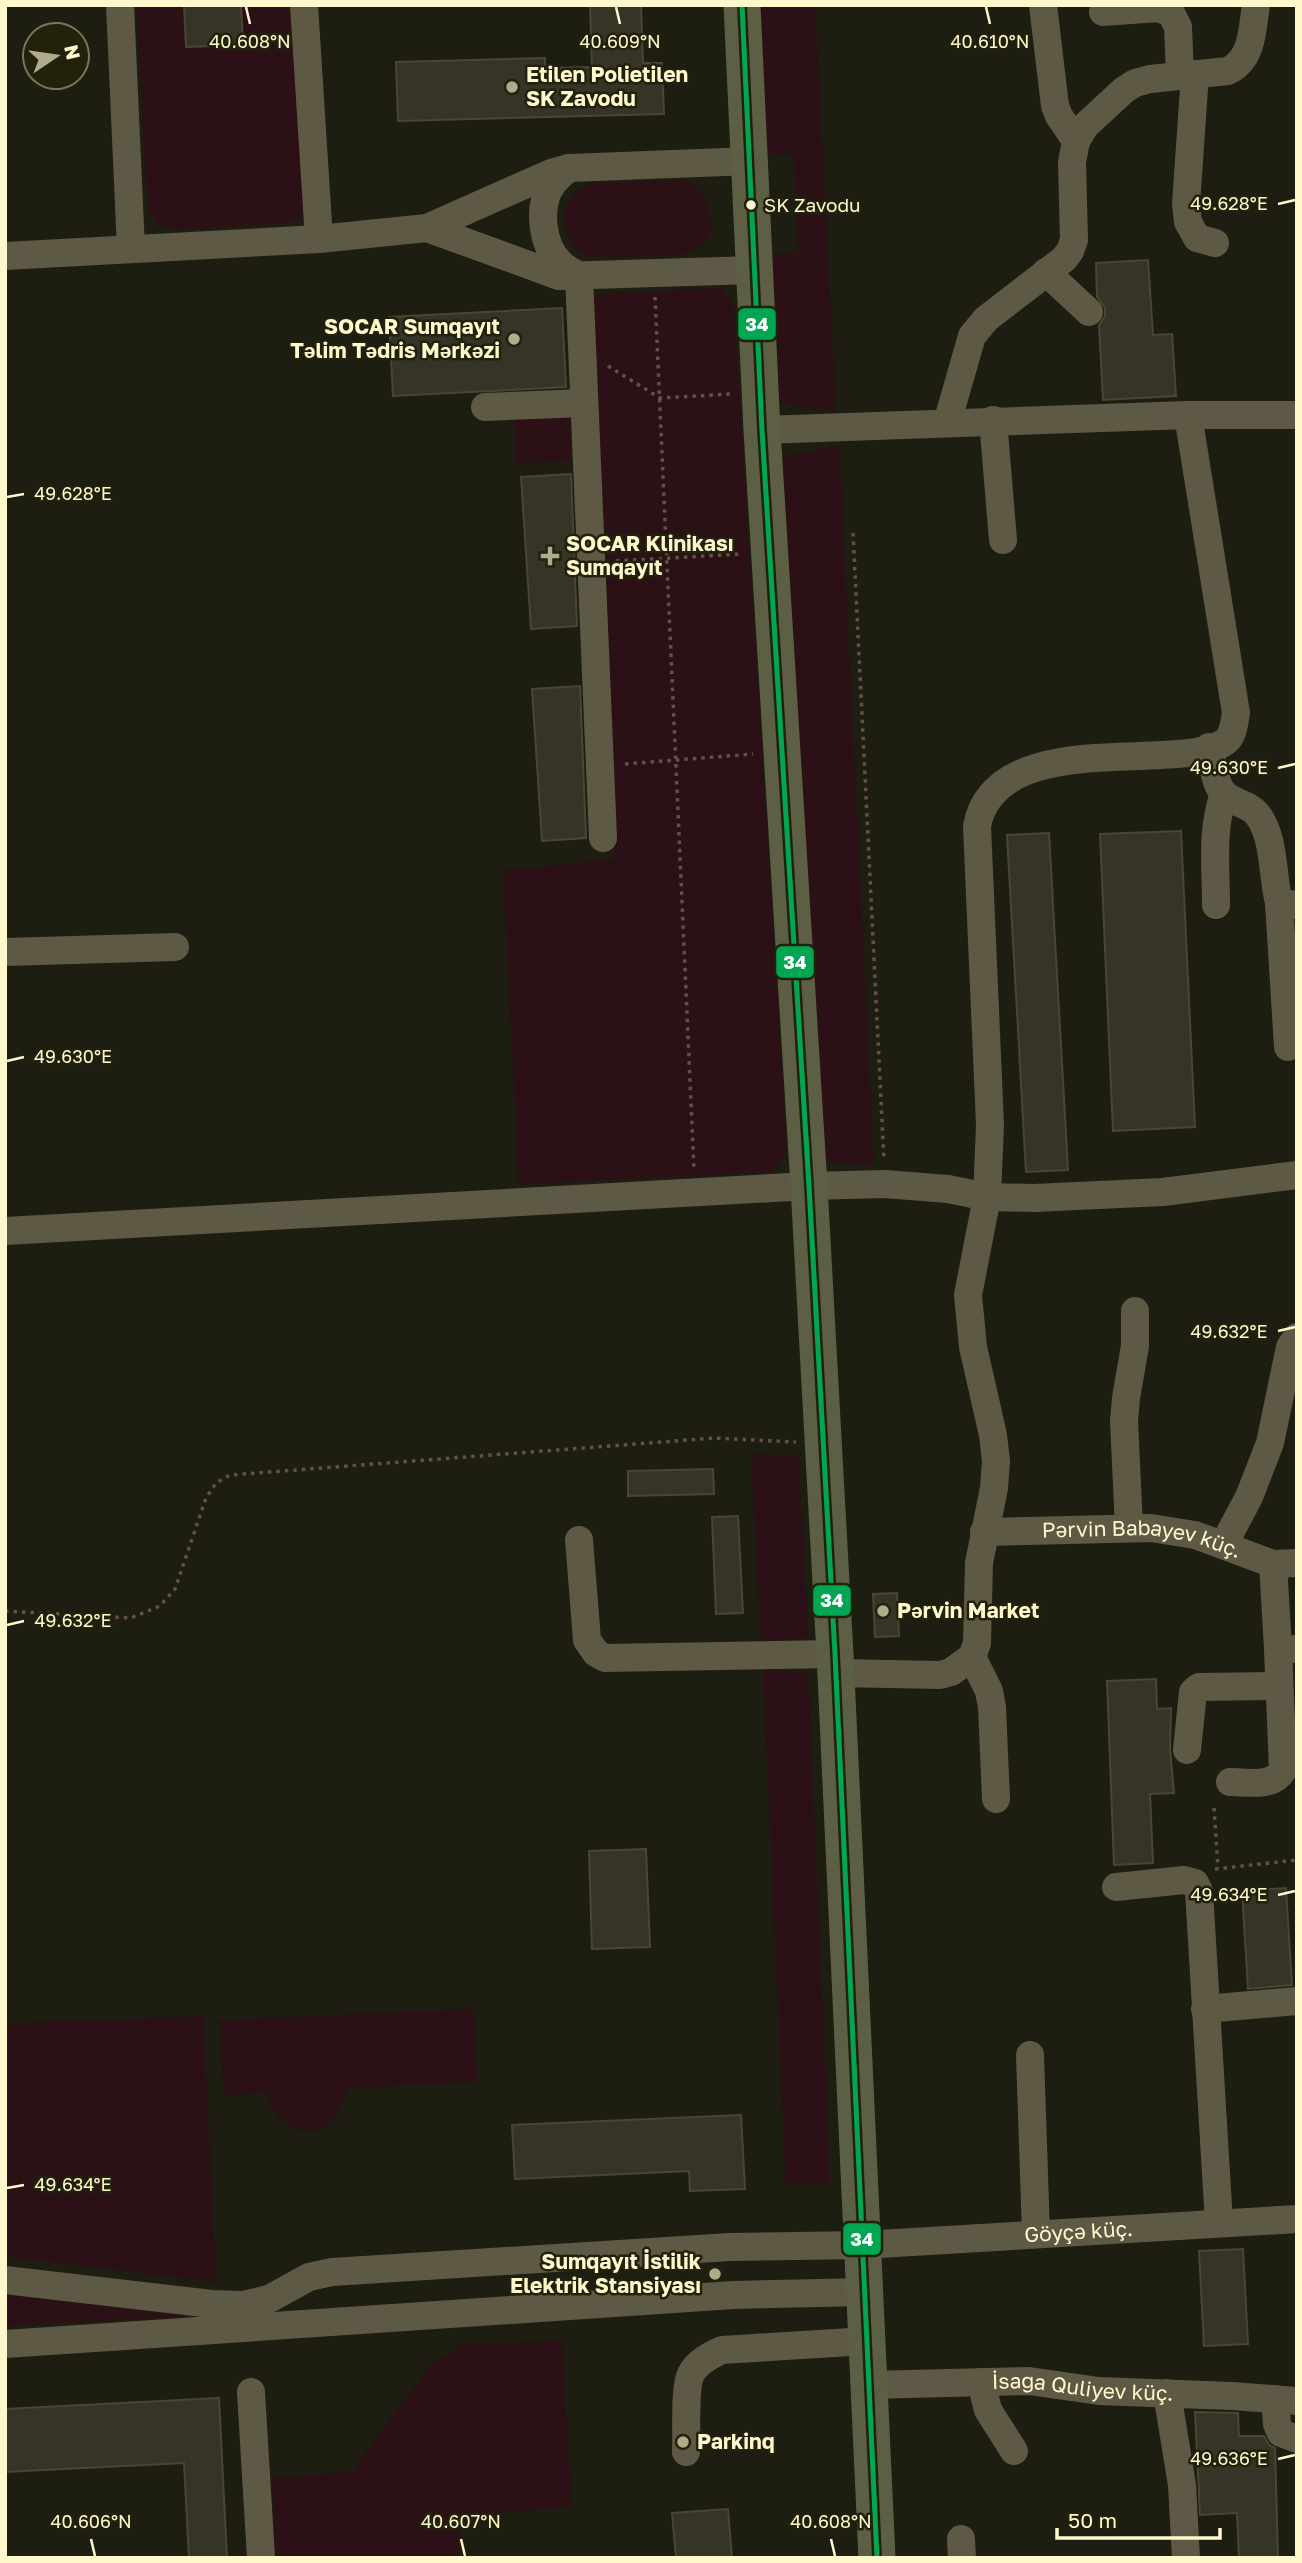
<svg xmlns="http://www.w3.org/2000/svg" width="1302" height="2563" font-family="'Golos Text',sans-serif">
<rect width="100%" height="100%" fill="#1d1d11"/>
<!-- green -->
<path fill="#2b1116" d="M136 5H184L187 47 242 45 241 5H294L305 207 300 218 288 223 173 230 159 224 148 211Z
M758 5H815L836 411 777 404 770 255 797 252 794 154 766 153Z
M686 180C708 195 711 208 711 234L695 251 676 256 586 257 575 249 564 229 566 207 571 195 591 183Z
M721 288 734 306 787 1150 773 1172 519 1184 503 871 614 859 594 294Z
M570 413 571 461 516 463 514 415Z
M839 445 874 1166 825 1161 780 458Z
M751 1454 798 1456 809 1637 761 1643Z
M763 1668 808 1674 830 2183 786 2185Z
M473 2009 477 2081 346 2089C341 2128 304 2148 276 2113 271 2108 269 2099 266 2093L224 2095 219 2020Z
M203 2016 216 2282 5 2256V2024Z
M5 2295 195 2316 5 2326Z
M562 2341 571 2507 457 2516 460 2558H275L272 2478 352 2472 431 2364 461 2345Z"/>
<!-- building -->
<path fill="#353426" stroke="#494632" stroke-width="2" d="M184 5H241L243 45 186 47Z
M590 5H641L643 63H662L664 114 398 121 396 62 545 58V68L592 67Z
M1148 260 1153 335 1172 334 1176 396 1103 400 1099 325 1105 316V308L1097 297 1096 263Z
M562 308 566 387 393 396 389 317Z
M571 474 577 626 531 629 521 477Z
M580 686 586 838 542 841 532 689Z
M1181 831 1195 1127 1113 1131 1100 834Z
M1049 833 1068 1170 1026 1172 1007 835Z
M713 1469 714 1494 628 1496V1471Z
M738 1516 743 1613 716 1614 712 1517Z
M897 1593 899 1636 875 1637 873 1594Z
M1156 1679 1157 1709 1171 1708 1170 1749 1174 1793 1150 1794 1153 1863 1114 1865 1107 1681Z
M646 1849 650 1947 592 1949 589 1851Z
M1286 1888 1292 1985 1248 1989 1242 1891Z
M741 2115 745 2189 690 2191 689 2171 515 2179 512 2125Z
M1243 2249 1248 2344 1204 2346 1199 2251Z
M219 2398 227 2558H189L184 2463 5 2472V2409Z
M1195 2412 1238 2413 1239 2436H1264L1269 2445 1275 2448 1278 2558H1239L1237 2513 1200 2515Z
M728 2509 732 2558H676L672 2513Z"/>
<g fill="none" stroke-linecap="round" stroke-linejoin="round">
<!-- path -->
<path stroke="#635148" stroke-width="3.5" stroke-dasharray="3.5 5" stroke-linecap="butt" d="M655 297 694 1170
M608 366 660 398 731 394
M853 533 884 1161
M616 561 741 554
M625 764 753 754
M5 1611 131 1618 160 1606 175 1589 206 1498 216 1483 230 1475 714 1438 796 1442
M1214 1808 1218 1868
M1215 1869 1297 1860"/>
<!-- minor -->
<g stroke="#5e5945" stroke-width="28">
<path d="M120 5 131 249"/>
<path d="M304 5 319 239"/>
<path d="M1103 12 1159 8 1171 13 1178 27 1180 76"/>
<path d="M1195 74 1186 204 1188 222 1197 238 1215 243"/>
<path d="M1076 141 1085 126 1124 90 1135 83 1150 79 1228 71C1253 59 1252 30 1256 5"/>
<path d="M751 161 569 168 551 173 427 228 559 276 754 270"/>
<path d="M569 168C564 172 558 177 553 183 537 205 541 245 561 264 566 269 573 272 579 276L603 838"/>
<path d="M5 256 319 239 427 228"/>
<path d="M1046 272 1089 312"/>
<path d="M485 407 584 403"/>
<path d="M993 420 1003 540"/>
<path d="M947 423 972 336 986 319 1064 259 1070 251 1074 240 1072 162 1076 141 1059 116 1055 106 1043 5"/>
<path d="M762 430 1188 415H1297"/>
<path d="M1209 747C1213 761 1214 784 1224 794 1233 803 1249 804 1257 814 1275 836 1272 876 1279 903L1297 905"/>
<path d="M1279 903 1288 1047"/>
<path d="M1216 905C1216 868 1211 829 1224 794"/>
<path d="M5 952 175 947"/>
<path d="M5 1231 809 1186 885 1184 948 1189 987 1197 1034 1198 1163 1192 1297 1175"/>
<path d="M1129 1527 1124 1421 1126 1398 1135 1346V1311"/>
<path id="s1" d="M984 1532 1151 1528 1195 1535 1273 1564 1297 1563"/>
<path d="M579 1540 587 1640 596 1653 605 1658 835 1654"/>
<path d="M1224 1544 1249 1497 1270 1443 1290 1347 1297 1337"/>
<path d="M1273 1564 1278 1649H1294"/>
<path d="M972 1657 989 1691 992 1707 996 1799"/>
<path d="M836 1673 940 1675 951 1672 972 1657 977 1643 979 1563 994 1488 996 1461 993 1435 973 1347 968 1295 987 1197 990 1125 977 826C991 750 1103 759 1162 755 1181 754 1208 753 1225 742 1234 735 1234 723 1236 713L1188 415"/>
<path d="M1187 1750 1193 1692 1199 1687 1279 1686"/>
<path d="M1230 1782C1248 1782 1273 1788 1283 1770L1278 1649"/>
<path d="M1116 1887 1184 1880 1195 1883 1199 1891 1219 2223"/>
<path d="M1205 2009 1297 2001"/>
<path d="M1030 2055 1036 2234"/>
<path id="s2" d="M5 2280 212 2304 243 2305 269 2299 309 2277 332 2272 730 2247 862 2245 1297 2219"/>
<path d="M5 2344 733 2295 864 2292"/>
<path d="M981 2382 988 2410 1014 2451"/>
<path id="s3" d="M869 2385 1029 2381 1099 2391 1232 2396 1297 2401"/>
<path d="M251 2392 261 2558"/>
<path d="M1167 2393 1182 2485 1186 2558"/>
<path d="M1275 2399 1277 2424 1281 2433 1297 2439"/>
<path d="M686 2452C687 2435 684 2387 691 2374 697 2362 711 2355 722 2350L867 2341"/>
<path d="M961 2539 962 2558"/>
</g>
<!-- major -->
<path stroke="#5c5f43" stroke-width="37" d="M742 5 762 430 809 1186 835 1654 877 2558"/>
<defs>
<path id="bus-1" d="M742 5 762 430 809 1186 835 1654 877 2558"/>
</defs>
<!-- bus-1 casing -->
<use href="#bus-1" stroke="#22210c" stroke-width="10"/>
<!-- bus-1 -->
<use href="#bus-1" stroke="#00a651" stroke-width="5"/>
</g>
<!-- ticks -->
<path fill="none" stroke="#fff8cd" stroke-width="2.5" d="M246 7 250 24M616 7 620 24M986 7 990 24M1278 204 1295 200M7 497 24 494M1278 768 1295 764M7 1061 24 1057M1278 1331 1295 1327M7 1625 24 1621M1278 1895 1295 1891M7 2188 24 2185M1278 2459 1295 2455M91 2539 95 2556M461 2539 465 2556M831 2539 835 2556"/>
<!-- markers -->
<g fill="#b0ab8b" stroke="#22210c" stroke-width="2.5">
<circle cx="512" cy="87" r="7"/>
<circle cx="514" cy="339" r="7"/>
<path d="M546.5 545.5h7v7h7v7h-7v7h-7v-7h-7v-7h7z"/>
<circle cx="883" cy="1611" r="7"/>
<circle cx="715" cy="2274" r="7"/>
<circle cx="683" cy="2442" r="7"/>
</g>
<circle fill="#fff8cd" stroke="#22210c" stroke-width="2.5" cx="751" cy="205" r="6"/>
<g text-anchor="middle" stroke-width="5" stroke-linejoin="round" paint-order="stroke">
<!-- bus labels -->
<g font-size="19" fill="#fff8cd" stroke="#22210c" text-anchor="start">
<text x="764" y="212">SK Zavodu</text>
</g>
<!-- poi labels -->
<g font-size="21" font-weight="bold" fill="#fff8cd" stroke="#22210c" text-anchor="start">
<text x="526" y="82">Etilen Polietilen<tspan x="526" dy="24">SK Zavodu</tspan></text>
<text x="500" y="334" text-anchor="end">SOCAR Sumqayıt<tspan x="500" dy="24">Təlim Tədris Mərkəzi</tspan></text>
<text x="566" y="551">SOCAR Klinikası<tspan x="566" dy="24">Sumqayıt</tspan></text>
<text x="897" y="1618">Pərvin Market</text>
<text x="701" y="2269" text-anchor="end">Sumqayıt İstilik<tspan x="701" dy="24">Elektrik Stansiyası</tspan></text>
<text x="697" y="2449">Parkinq</text>
</g>
<!-- street labels -->
<g font-size="21" fill="#fff8cd" stroke="#22210c">
<text dy="7" stroke="none"><textPath href="#s1" startOffset="159">Pərvin Babayev küç.</textPath></text>
<text dy="7" stroke="none"><textPath href="#s2" startOffset="1083">Göyçə küç.</textPath></text>
<text dy="7" stroke="none"><textPath href="#s3" startOffset="214">İsağa Quliyev küç.</textPath></text>
</g>
</g>
<g font-size="18" text-anchor="middle" fill="#fff8cd" stroke="#22210c" stroke-width="5" stroke-linejoin="round" paint-order="stroke">
<text x="250" y="48">40.608°N</text>
<text x="620" y="48">40.609°N</text>
<text x="990" y="48">40.610°N</text>
<text x="1229" y="210">49.628°E</text>
<text x="73" y="500">49.628°E</text>
<text x="1229" y="774">49.630°E</text>
<text x="73" y="1063">49.630°E</text>
<text x="1229" y="1338">49.632°E</text>
<text x="73" y="1627">49.632°E</text>
<text x="1229" y="1901">49.634°E</text>
<text x="73" y="2191">49.634°E</text>
<text x="1229" y="2465">49.636°E</text>
<text x="91" y="2528">40.606°N</text>
<text x="461" y="2528">40.607°N</text>
<text x="831" y="2528">40.608°N</text>
</g>
<g stroke="#22210c" stroke-width="2.5">
<rect x="737" y="307" width="40" height="34" rx="7" fill="#00a651"/>
<rect x="775" y="945" width="40" height="34" rx="7" fill="#00a651"/>
<rect x="812" y="1584" width="40" height="33" rx="7" fill="#00a651"/>
<rect x="842" y="2222" width="40" height="34" rx="7" fill="#00a651"/>
</g>
<g font-size="19" text-anchor="middle" font-weight="bold" fill="#fff">
<text x="757" y="331">34</text>
<text x="795" y="969">34</text>
<text x="832" y="1607">34</text>
<text x="862" y="2246">34</text>
</g>
<!-- border -->
<rect width="1302" height="2563" fill="none" stroke="#fff8cd" stroke-width="14"/>
<!-- north arrow -->
<g transform="translate(56 56) rotate(77)"><circle r="33" fill="#22210c" stroke="#7a7759" stroke-width="2"/>
<path d="M0-5L12 26L0 18L-12 26Z" fill="#b0ab8b"/>
<text y="-10" font-size="19" font-weight="bold" text-anchor="middle" fill="#fff8cd">N</text>
</g>
<!-- scale -->
<path d="M1057 2528v10h163v-10" fill="none" stroke="#fff8cd" stroke-width="3.5"/>
<text x="1068" y="2528" font-size="21" fill="#fff8cd" stroke="#22210c" stroke-width="5" paint-order="stroke">50 m</text>
</svg>
